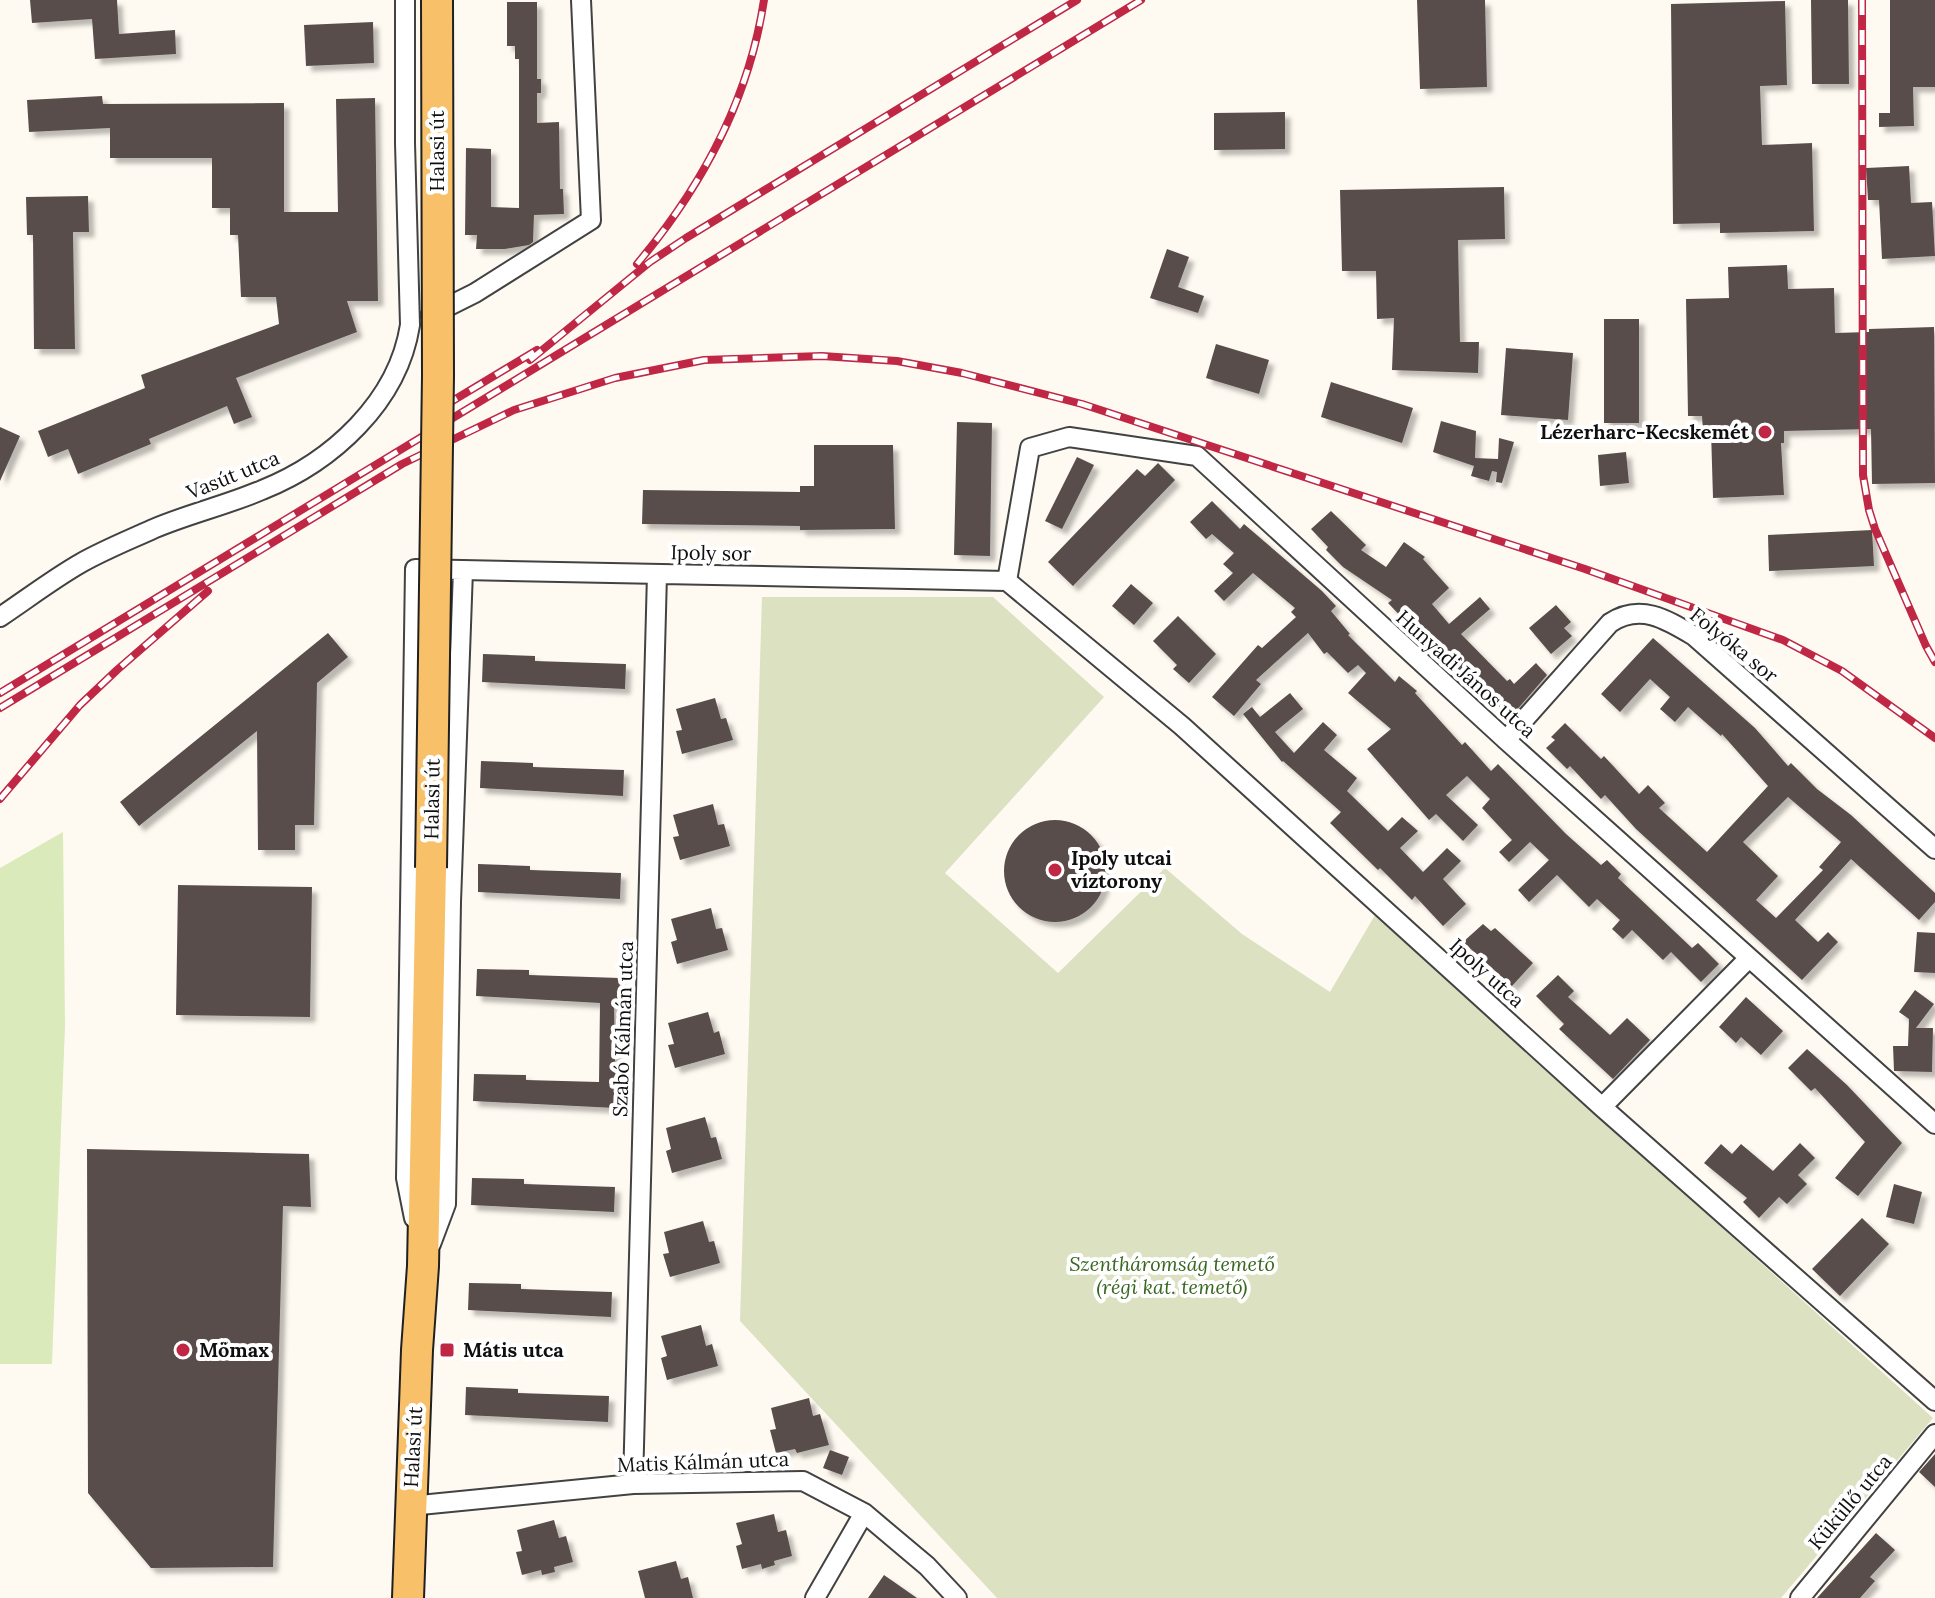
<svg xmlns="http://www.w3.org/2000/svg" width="1935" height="1598" font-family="Lora,serif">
<defs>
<filter id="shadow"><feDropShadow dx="5.5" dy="5.5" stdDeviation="2" flood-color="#0004"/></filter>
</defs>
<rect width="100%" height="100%" fill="#fffaf1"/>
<!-- green -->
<path fill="#daeaba" d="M63 832 65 1026 52 1364H0V868Z"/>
<!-- cemetery -->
<path fill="#dce1c2" d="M762 597H993L1104 697 945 873 1058 973 1165 868 1242 934 1330 992 1375 915 1933 1418 1781 1598H997L740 1321Z"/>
<!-- building -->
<path fill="#584e4b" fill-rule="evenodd" filter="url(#shadow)" d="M30 0H117L119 34 175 30 176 54 95 59 92 19 32 23Z
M1417 0H1485L1487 87 1420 89Z
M1811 0H1848L1849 84H1812Z
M1890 0H1935V87H1913L1914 126 1879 127V113H1890Z
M1785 1 1787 85 1760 86 1762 145 1812 143 1814 231 1720 233V223L1673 224 1671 4Z
M507 2H537V79H541V93H537V123L559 122 560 189H563L564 214 534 215 533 242 529 245 505 249H476L477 235H465L466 148 491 149V207L519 208V59H515V46H507Z
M373 22 374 63 306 66 304 25Z
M102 96 103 104 284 103V212H338L336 99 375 98 378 301H347L357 332 236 378 252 417 234 424 227 406 149 439 151 444 78 474 68 449 48 457 38 431 145 388 141 375 279 324 276 297H241L238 235H230V208H212V158H110V128L29 132 27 100Z
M1285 112V149L1214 150V113Z
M1909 166 1911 203 1932 202 1935 256 1882 259 1879 200H1868L1866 168Z
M1504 187 1505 239 1458 240 1460 342H1479L1478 373 1392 370 1394 318 1377 319 1376 271H1342L1340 190Z
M88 196 89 232H73L75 349H34L33 235H27L26 197Z
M1167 249 1189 257 1178 287 1204 296 1198 313 1150 298Z
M1787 265 1788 289 1834 288 1835 333 1869 332V329L1934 327 1935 483 1872 484 1871 429 1784 431V443H1781L1784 495 1713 498 1711 431H1703L1702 416H1688L1686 299 1729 298 1728 267Z
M1604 319H1639V423H1604Z
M1216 344 1269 360 1259 394 1206 378Z
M1506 348 1573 353 1568 420 1501 415Z
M1331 382 1413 408 1402 443 1321 417Z
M1441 421 1476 431 1475 458 1498 459 1499 438 1514 442 1502 483 1496 482 1497 472 1492 471 1489 481 1471 476 1474 466 1433 452Z
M957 422 992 423 990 556 954 555Z
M0 427 20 436 0 481Z
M814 445H893L895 529 800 530V526L642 524 643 490 800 492V486H814Z
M1626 452 1629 483 1600 486 1598 455Z
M1077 457 1094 465 1062 529 1045 521Z
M1158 463 1175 480 1073 586 1048 562 1137 469 1145 476Z
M1212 501 1240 529 1244 524 1322 591 1336 606 1331 611 1350 634 1348 635 1395 682 1399 676 1417 691 1415 693 1462 745 1465 742 1491 771 1498 764 1566 834 1601 865 1607 860 1621 874 1618 878 1692 948 1698 943 1719 964 1701 982 1671 952 1663 960 1632 930 1623 939 1612 929 1620 920 1597 899 1589 907 1557 875 1529 902 1518 890 1549 860 1530 842 1509 862 1499 852 1512 840 1482 808 1490 799 1467 776 1446 795 1478 825 1463 841 1436 814 1429 820 1367 749 1391 729 1348 693 1366 673 1358 665 1348 673 1327 652 1324 654 1308 633 1256 680 1261 684 1234 716 1212 697 1258 645 1262 648 1296 617 1291 612 1295 608 1253 573 1224 601 1214 591 1233 573 1223 564 1234 553 1212 534 1206 539 1190 522Z
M1331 511 1366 545 1361 550 1386 567 1404 542 1425 557 1423 559 1449 588 1432 604 1449 624 1480 597 1490 609 1461 634 1507 681 1510 679 1514 684 1536 663 1547 675 1515 712 1508 718 1479 684 1476 687 1444 655 1441 657 1411 622 1409 625 1388 603 1392 600 1343 567 1326 550 1328 547 1311 529Z
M1872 530 1874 566 1769 571 1768 535Z
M1131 584 1153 603 1134 625 1112 606Z
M1556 605 1571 622 1564 628 1572 636 1551 654 1529 628Z
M1178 616 1216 654 1189 683 1173 669 1177 665 1153 641Z
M328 633 348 657 317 683 314 825H295V850H258L257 731 139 826 120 802Z
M1653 638 1755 728 1788 766 1791 763 1817 789 1851 815 1935 893V902L1919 920 1851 859 1795 920 1818 942 1828 932 1838 942 1802 980 1636 829 1605 795 1601 799 1570 766 1567 769 1546 748 1555 740 1551 737 1565 723 1601 759 1604 756 1639 794 1648 785 1665 803 1659 808 1707 852 1768 786 1722 734 1721 736 1688 707 1675 722 1660 709 1670 697 1650 679 1620 712 1601 694ZM1788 797 1841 842 1819 867 1823 870 1776 918 1756 900 1778 876 1743 842Z
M483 654 535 656V661L626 664 625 689 482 682Z
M1290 693 1303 709 1275 732 1294 753 1323 722 1337 735 1324 750 1357 778 1347 791 1388 831 1402 817 1418 831 1400 848 1423 872 1447 848 1461 861 1443 879 1466 904 1443 926 1415 896 1412 900 1380 868 1378 870 1330 823 1341 812 1283 761 1282 762 1243 714 1252 707 1260 717Z
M715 698 721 719 726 718 733 740 682 754 676 731 682 730 676 709Z
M481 761 533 763V767L624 770 623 796 480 788Z
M713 804 718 825 724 824 730 846 680 860 673 837 679 836 673 815Z
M1004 871a51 51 0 1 1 102 0a51 51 0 1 1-102 0Z
M478 864 530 866V870L621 873 620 899 478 892Z
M178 885 312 887 310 1017 176 1015Z
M711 908 716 929 722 928 728 950 677 964 671 942 677 940 671 919Z
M1483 924 1491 931 1495 928 1533 963 1512 986 1463 942Z
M1917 932 1935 933V973L1914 972Z
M477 969 529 970V975L620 978 619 1003H614L616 1108 473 1101 474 1074 526 1075V1080L599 1082 600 1003 476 996Z
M1558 975 1574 991 1568 997 1610 1035 1627 1018 1650 1040 1613 1079 1559 1029 1564 1024 1536 996Z
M1915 990 1934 1004 1916 1028H1933L1932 1072 1894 1071 1893 1046H1908L1909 1019 1899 1012Z
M1746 997 1783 1031 1761 1055 1741 1037 1736 1043 1719 1027Z
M708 1012 714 1033 719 1031 725 1054 675 1068 668 1045 674 1044 668 1023Z
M1807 1049 1847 1085 1902 1143 1858 1196 1835 1178 1865 1142 1815 1088 1811 1091 1788 1068Z
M705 1117 711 1138 716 1137 722 1159 672 1173 666 1151 671 1149 666 1128Z
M1800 1143 1815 1158 1798 1175 1807 1184 1787 1204 1779 1197 1759 1218 1743 1202 1747 1198 1704 1163 1721 1144 1732 1154 1741 1144 1773 1171Z
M87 1149 309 1154 311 1207 283 1206 273 1567 151 1568 88 1493Z
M472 1178 524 1179V1184L615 1187 614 1212 471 1205Z
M1894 1184 1922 1192 1914 1224 1886 1217Z
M1862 1218 1889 1244 1840 1296 1812 1269Z
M703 1221 709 1242 714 1241 720 1263 670 1277 663 1254 669 1253 664 1232Z
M469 1283 521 1284V1289L612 1292 611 1317 468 1310Z
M701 1325 706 1346 712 1344 718 1366 667 1380 661 1358 667 1356 661 1336Z
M466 1387 518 1389V1393L609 1396 608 1422 465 1415Z
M809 1398 813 1416 820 1414 829 1445 797 1453 795 1449 776 1453 770 1430 776 1429 771 1408Z
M830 1450 849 1457 842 1475 823 1468Z
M1935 1454V1487L1919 1472Z
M774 1514 778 1532 786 1530 792 1556 774 1561 775 1565 762 1569 761 1564 742 1569 736 1546 742 1544 736 1523Z
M554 1520 559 1538 566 1536 573 1562 554 1567 555 1572 542 1575 541 1570 522 1575 516 1552 522 1551 517 1530Z
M1876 1533 1895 1550 1870 1577 1875 1581 1860 1598H1817Z
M676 1561 681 1579 688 1577 693 1598H645L638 1571Z
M884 1575 917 1598H868Z"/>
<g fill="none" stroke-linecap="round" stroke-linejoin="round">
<defs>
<path id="minor" d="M431 315 475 293 591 220 581 0
M1007 581 1030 448 1069 437 1197 456 1506 740 1935 1124
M1007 581 1182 726 1602 1107 1935 1401
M0 617C27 599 53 579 81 563 104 550 129 540 153 529 188 514 227 505 262 490 332 462 398 402 410 325L405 143V0
M1506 740 1610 623C1640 603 1666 619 1694 636L1935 849
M1602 1107 1749 958
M414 1218 406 1178 415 569 1007 581
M431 1244 446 1204 451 902 463 570
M633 1484 657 574
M410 1506 633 1484 803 1481 864 1513 927 1566 957 1598
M815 1598 864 1513
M1800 1598 1935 1434"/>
<path id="primary" d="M408 1598 417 1350 423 1266 431 868"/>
</defs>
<!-- minor casing -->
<use href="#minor" stroke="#424242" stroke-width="22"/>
<!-- primary casing -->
<use href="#primary" stroke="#202020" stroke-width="34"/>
<!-- minor -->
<use href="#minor" stroke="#fff" stroke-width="18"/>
<!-- primary -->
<use href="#primary" stroke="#f8c068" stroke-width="30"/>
<defs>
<path id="rail" d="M1862 0 1863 475 1869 510 1875 529 1926 646 1935 662
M637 264C701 188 749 99 764 0
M530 360 650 262 686 238 1077 0
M444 406 537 350
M0 693 1141 0
M0 708 402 464 514 410 615 378 704 360 822 356 897 361 962 373 1082 404 1585 569 1783 640 1842 671 1935 738
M0 799 80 705 117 670 208 591"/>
</defs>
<!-- rail casing -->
<use href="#rail" stroke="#bf2744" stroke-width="8"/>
<!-- rail -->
<use href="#rail" stroke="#fff" stroke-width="5" stroke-dasharray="15" stroke-linecap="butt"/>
<defs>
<path id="primary-bridge" d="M431 868 438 375 437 0"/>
</defs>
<!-- primary-bridge casing -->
<use href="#primary-bridge" stroke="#202020" stroke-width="34" stroke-linecap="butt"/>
<!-- primary-bridge -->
<use href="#primary-bridge" stroke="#f8c068" stroke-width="30"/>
</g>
<!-- markers -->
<g fill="#bf2744" stroke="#fff" stroke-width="3">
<circle cx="1765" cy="432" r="8"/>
<circle cx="1055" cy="870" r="8"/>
<circle cx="183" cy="1350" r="8"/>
<rect x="439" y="1342" width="16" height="16" rx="4"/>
</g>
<g text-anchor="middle" stroke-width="8" stroke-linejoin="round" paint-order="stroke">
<!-- street labels -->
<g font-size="20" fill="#0f0f0f" stroke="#fff">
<text transform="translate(437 151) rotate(-90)" y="7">Halasi út</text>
<text transform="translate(233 475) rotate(-22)" y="7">Vasút utca</text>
<text transform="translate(711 553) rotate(1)" y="7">Ipoly sor</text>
<text transform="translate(1734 645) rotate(39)" y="7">Folyóka sor</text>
<text transform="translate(1466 674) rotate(42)" y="7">Hunyadi János utca</text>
<text transform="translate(432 799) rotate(-89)" y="7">Halasi út</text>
<text transform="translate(1487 973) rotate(42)" y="7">Ipoly utca</text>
<text transform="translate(623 1029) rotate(-88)" y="7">Szabó Kálmán utca</text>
<text transform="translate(413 1447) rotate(-87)" y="7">Halasi út</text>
<text transform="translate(703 1462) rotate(-2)" y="7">Matis Kálmán utca</text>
<text transform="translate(1850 1502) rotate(-50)" y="7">Küküllő utca</text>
</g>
<!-- poi labels -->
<g font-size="20" font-weight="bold" fill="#0f0f0f" stroke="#fff" text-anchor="start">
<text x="1749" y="439" text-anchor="end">Lézerharc-Kecskemét</text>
<text x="1071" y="865">Ipoly utcai<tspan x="1071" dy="23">víztorony</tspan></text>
<text x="199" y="1357">Mömax</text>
<text x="463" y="1357">Mátis utca</text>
</g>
<!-- park labels -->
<g font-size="20" font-style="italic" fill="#38671f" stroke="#fff">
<text x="1172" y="1271">Szentháromság temető<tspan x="1172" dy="23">(régi kat. temető)</tspan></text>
</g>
</g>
</svg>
